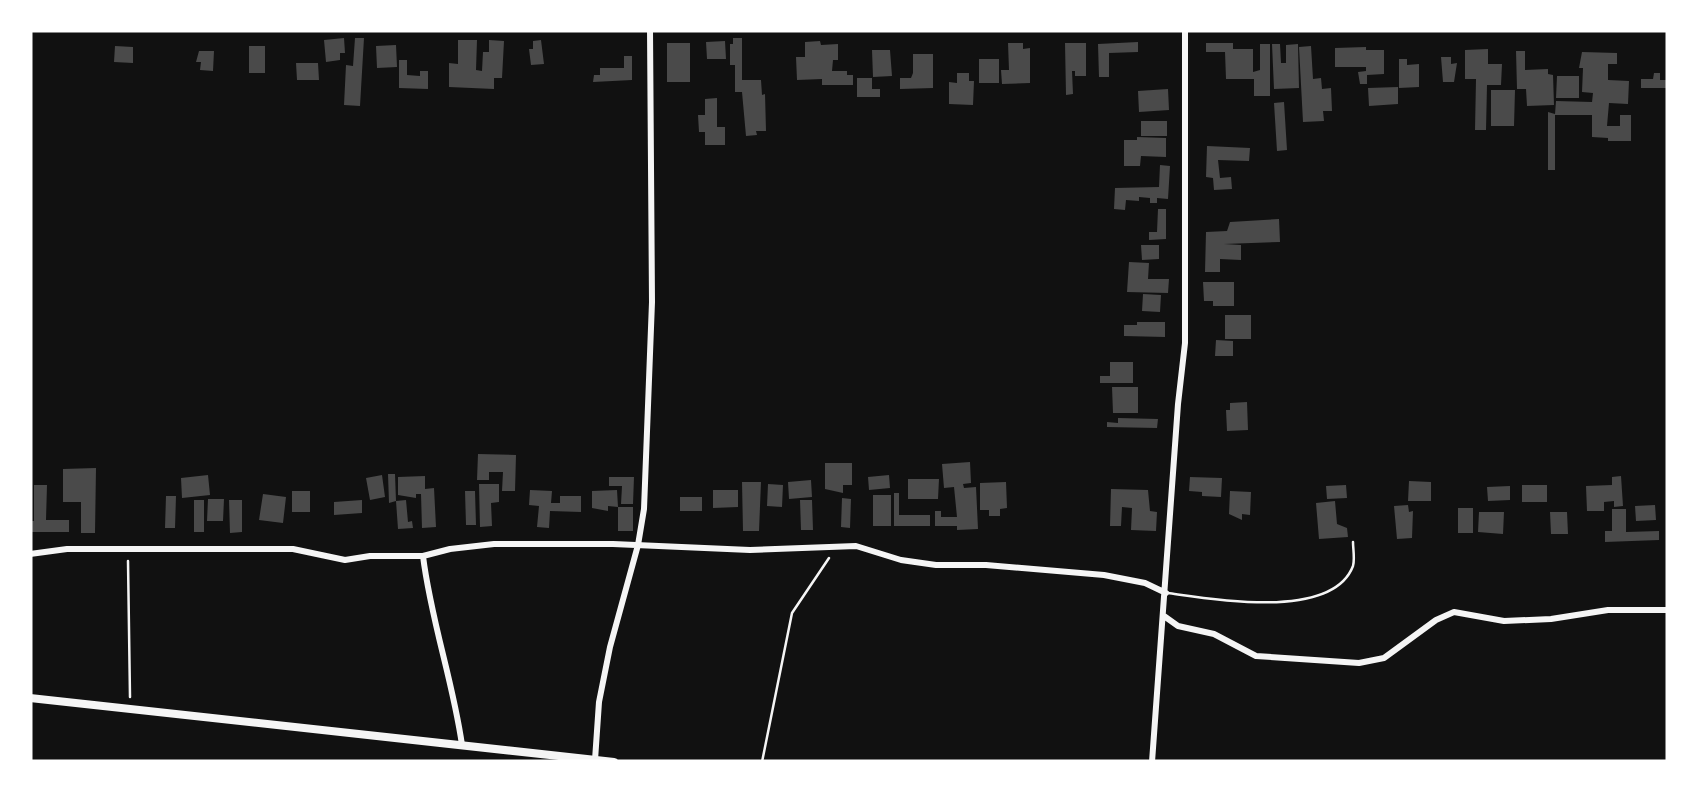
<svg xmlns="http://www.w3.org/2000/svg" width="1698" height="792" font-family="'Open Sans',sans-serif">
<rect width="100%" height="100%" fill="#111"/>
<!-- building -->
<path fill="#4a4a4a" d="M344 38 345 53H340V60L326 62 324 40Z
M355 38H364L360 106 344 105 346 65 353 66Z
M733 38H742V80H761L762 95 765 94 766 131H756L757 135 746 136 742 92H735V65H730V44H733Z
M458 40H477L476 70 482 71 483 52H489V40L504 41 502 78H494V89L449 87V63L458 64Z
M541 40 544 64 531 65 529 49H533V41Z
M725 41 726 59H707L706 42Z
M820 41 821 45 838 44V60H833L832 71H847V75H853V85H822V79L797 80 796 57H805V42Z
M1138 42V52L1109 53V77H1099L1098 44Z
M667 43H690V82H667Z
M1008 43H1023V49L1030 48V83L1002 84 1001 70H1009Z
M1065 43H1086V76H1075V71H1072L1073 94 1066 95Z
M1206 43H1233V49H1253V72L1260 70V44H1270V96H1254V79H1226L1225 52H1206Z
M1272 44H1280L1281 63H1286V45L1298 44 1299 88 1274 89Z
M396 45 397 67 377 68 376 46Z
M115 46 133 47V63L114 62Z
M249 46H265V73H249Z
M1311 46 1313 79 1321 78 1322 89 1331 88 1332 111H1323L1324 121 1303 122 1299 47Z
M1366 47V50H1384V74L1367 75V84H1360L1358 72 1366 71V67H1335V48Z
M1488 49V64H1502L1501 85H1487L1486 130H1475L1476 79H1465V50Z
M872 50H890L892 76 873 77Z
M199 51H214L213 71 200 70 201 62H196Z
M1516 51H1525V70L1548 69V74L1553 75 1554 105 1527 106 1526 89H1517Z
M1582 52 1617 53V64H1608V80L1629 81 1628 104 1609 103 1607 126H1620V115H1631V141H1608V138L1592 137V115H1555V170H1548V112L1555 114 1556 101 1592 102 1593 93 1582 92 1583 68H1579Z
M913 54H933V88L900 89V78H911L913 73Z
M624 56H632V80L593 82 594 75H600V68H624Z
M1441 57H1451V64L1457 63 1454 82H1443Z
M979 59H999V83H979Z
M1399 59H1407V65L1419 64V87L1399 88Z
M399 60H407V75L420 76V71H428V89L399 88Z
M296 63H318L319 80H297Z
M957 73H969V81H974L973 105 949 104V82L957 83Z
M1654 73H1660V80H1668V88H1641V79H1653Z
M1557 76H1579V98H1556Z
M857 78H872V89H880V97H857Z
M1398 87V104L1369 106 1368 88Z
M1168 89 1169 110 1139 112 1138 91Z
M1491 90H1515L1514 126H1491Z
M717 98V127H725V145H705V132H699L698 115H705V99Z
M1284 102 1287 150 1277 151 1274 103Z
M1141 121H1167V136H1141Z
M1137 137 1166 138V157L1141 156 1140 166H1124V140H1137Z
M1207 146 1250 148 1249 161 1218 160 1220 178 1231 177 1232 189 1214 190 1213 178 1206 177Z
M1160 165 1170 166 1168 199 1157 198V203H1150V198L1139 197V201L1126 200 1125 210 1114 209 1115 188 1159 187Z
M1158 209H1166V239L1149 240V232H1157Z
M1279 219 1280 242 1224 244 1241 245V260L1220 259V272H1205L1206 232 1227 231 1230 222Z
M1141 245H1159V259L1142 260Z
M1129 262 1149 263 1148 279H1169L1168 293 1127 292Z
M1203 282H1234V306H1213V301H1204Z
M1143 294 1161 295 1160 312 1142 311Z
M1225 315H1251V339H1225Z
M1137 322H1165V337L1124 336V325H1137Z
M1216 340 1233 341V356H1215Z
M1110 362H1133V383H1100V376H1110Z
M1112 387H1138V413H1113Z
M1247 402 1248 430 1227 431 1226 410H1230V403Z
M1118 418 1158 419 1157 428 1107 427V422L1118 423Z
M478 454 516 455 515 491H502L503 472H489V480H477Z
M970 462 971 483 963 484 964 488 976 487 978 529 957 530V526H935V511H941V517H957L954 487 944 488 942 464Z
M825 463H852V485H843V493L825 489Z
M96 468 95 533H81V502H63V469Z
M388 474H395L396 501 406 500 408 522 412 521 413 528 398 529 396 501 389 503Z
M208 475 210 495 182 498 181 478Z
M382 475 385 497 370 500 366 478Z
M889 475 890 488 869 490 868 477Z
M425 476V489L434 488 436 527 422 528 421 494H416V498L398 495V477Z
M1621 476 1623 506 1614 507V501L1604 502V511H1587L1586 486 1612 485V477Z
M609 477H634L633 504H621L622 486H609Z
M1190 477 1222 478 1221 497 1202 496V492L1189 491Z
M908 479H939L938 499H908Z
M811 480 812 497 789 499 788 482Z
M1409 481 1431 482V501H1408Z
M742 482H761L759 531H743Z
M1006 482 1007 508 1000 509V516H989V510H980V483Z
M479 484H499V502L491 503 492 526 480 527Z
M768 484 783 485 782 507 767 506Z
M34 485H47L46 520H69V532H30V521H34Z
M1346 485 1347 498 1327 499 1326 486Z
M1522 485H1547V502H1522Z
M1510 486V500L1488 501 1487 487Z
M1111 489 1148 490 1150 511 1157 512 1156 531 1131 530 1132 508 1122 507 1121 526H1110Z
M530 490 552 491 551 503H560V496H581V512L550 511 549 528 537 527 539 506 529 505Z
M617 490 618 507 608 506V511L592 508V491Z
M713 490H738V507L713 508Z
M292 491H310V512H292Z
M465 491H475L476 525H466Z
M1230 491 1251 492 1250 515 1242 514V520L1229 514Z
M894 493H899V515H930V526H894Z
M263 494 286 497 283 523 259 520Z
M873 495H891V526H873Z
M166 496H176L175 528H165Z
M680 497H702V511H680Z
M842 498 851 499 850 528 841 527Z
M208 499H224L223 521H207Z
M194 500H204V532H194Z
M229 500H242V532L230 533Z
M362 500V513L334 515V502Z
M800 500H812L813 530H801Z
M1335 501 1337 524 1347 528 1348 537 1319 539 1316 503Z
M1408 505 1409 512 1413 511 1412 538 1397 539 1394 506Z
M1655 505 1656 520 1636 521 1635 506Z
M618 507H633V531H618Z
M1458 508H1473V533H1458Z
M1612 509H1626V532L1659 531V540L1605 542V531H1612Z
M1479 512H1504L1503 534 1478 532Z
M1550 512H1567L1568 534H1551Z"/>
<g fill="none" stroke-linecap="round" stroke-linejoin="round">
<!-- path -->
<path stroke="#f5f5f5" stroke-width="2.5" d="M128 561 130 697
M762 762 792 613 829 558"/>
<!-- service -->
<path stroke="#f5f5f5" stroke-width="2.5" d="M1168 593C1211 599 1332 621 1353 566 1355 559 1353 549 1353 542"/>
<!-- minor -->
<path stroke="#f5f5f5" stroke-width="6" d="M30 554 67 549H293L345 560 370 556H423L450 549 494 544H613L750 550 856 546 901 560 936 565H986L1104 575 1145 583 1166 593
M423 556C431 621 453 681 462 745
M1164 616 1178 626 1214 634 1256 656 1359 663 1384 658 1436 620 1454 612 1504 621 1551 619 1608 610H1668
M595 760 599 702 610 647 638 545 644 509 652 302 650 30
M1152 762 1178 404 1185 343V30"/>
<!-- tertiary -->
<path stroke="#f5f5f5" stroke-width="8" d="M30 698 614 762"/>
</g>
<!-- border -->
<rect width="1698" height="792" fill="none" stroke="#ffffff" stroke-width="65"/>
</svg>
